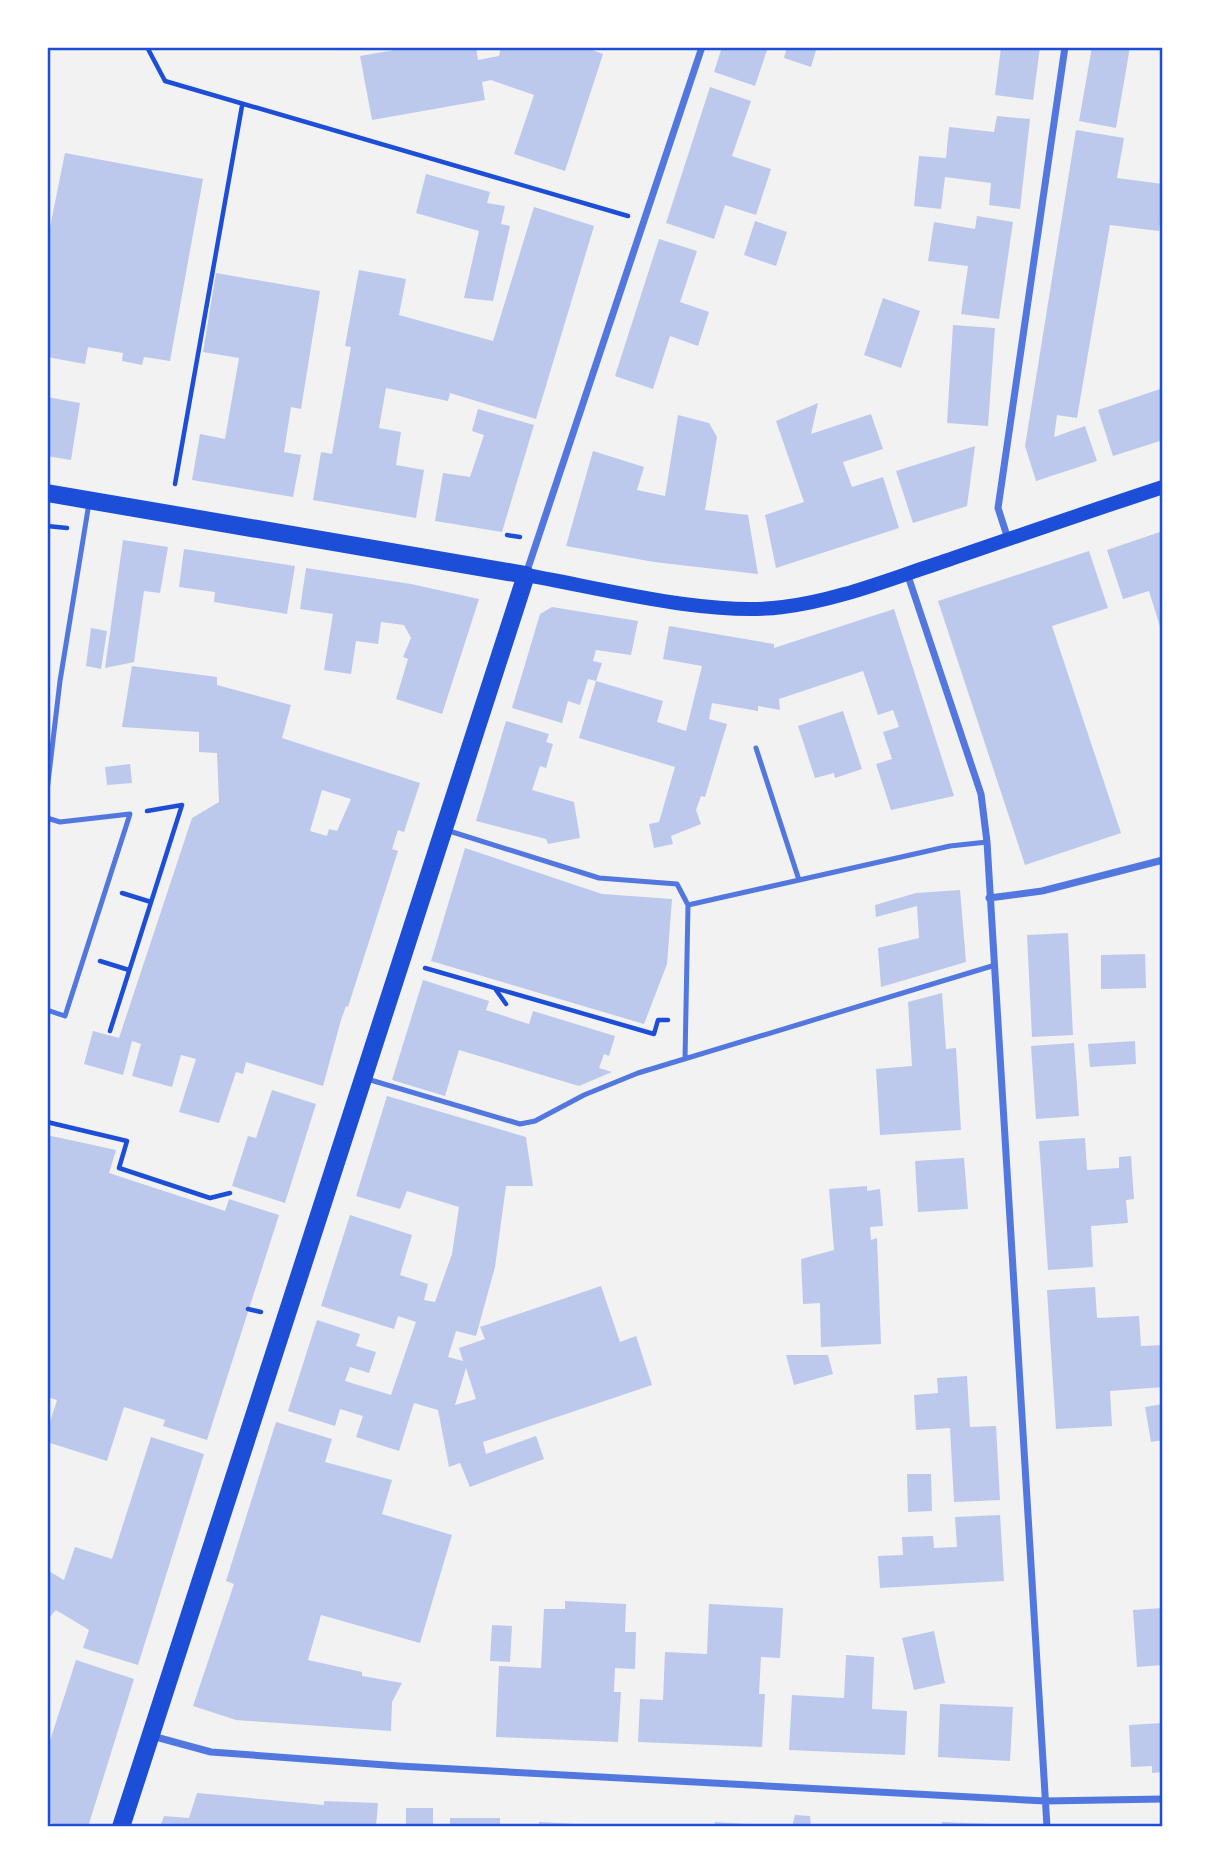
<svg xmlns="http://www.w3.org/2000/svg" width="1210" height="1874" font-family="Roboto,sans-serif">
<rect width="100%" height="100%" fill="#f2f2f2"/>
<!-- building -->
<path fill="#bdc9ec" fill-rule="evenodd" d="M412 47H476L478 60 499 56 501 47H583L603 54 565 171 514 154 534 95 491 80 482 82 485 100 372 120 360 56Z
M722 47H768L755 86 714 72Z
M787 47H817L811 67 784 58Z
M1001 47H1040L1033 100 995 95Z
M1092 47H1130L1116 128 1079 121Z
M710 87 751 101 732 156 771 169 756 215 725 205 714 239 666 223Z
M997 116 1030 119 1020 209 989 205 991 183 945 177 941 209 914 206 919 156 946 158 949 127 994 132Z
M1076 130 1124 138 1117 178 1163 184V200L1159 231 1110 225 1077 418 1057 415 1054 437 1085 426 1097 461 1036 481 1025 446Z
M65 153 203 179 170 361 144 357 142 365 122 361 123 353 88 347 85 364 47 357V242Z
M426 174 490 192 487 203 505 206 501 224 510 226 493 301 464 298 479 231 416 213Z
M534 207 594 226 536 419 450 393 448 401 386 388 379 428 401 432 396 465 424 470 416 518 313 500 321 452 332 454 351 347 345 346 359 270 406 279 399 315 493 341Z
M977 216 1013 222 999 319 961 314 968 266 928 261 934 222 975 229Z
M755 221 787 232 776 266 744 255Z
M659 239 697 251 680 302 709 312 698 346 670 336 653 389 615 376Z
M216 273 320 291 301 409 291 407 284 452 301 455 293 497 192 480 200 434 225 439 239 358 203 352Z
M883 298 920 311 901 368 864 355Z
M953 325 995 328 988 426 947 423Z
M1163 388V440L1113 456 1098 410Z
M47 397 80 403 71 460 47 456Z
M818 403 811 434 871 414 883 449 843 462 852 487 883 477 899 528 776 568 765 515 804 502 776 421Z
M478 409 534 425 502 532 435 521 443 473 470 477 484 435 472 431Z
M678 415 709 423 717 437 705 510 748 515 758 574 654 562 566 546 593 451 644 467 637 490 665 496Z
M975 446 967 506 913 523 896 471Z
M1163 531V633H1162L1149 591 1123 599 1107 550Z
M123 540 168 547 160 593 144 591 134 662 105 668Z
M184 549 295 566 287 614 214 602 215 592 179 587Z
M1089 551 1108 608 1052 626 1121 833 1025 865 938 601Z
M306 568 411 584 479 599 442 714 396 699 408 659 403 657 411 638 404 625 381 622 378 644 356 641 351 674 324 670 333 614 300 609Z
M552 607 638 621 631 655 596 650 593 661 602 663 596 681 588 679 580 705 568 701 562 723 512 708 540 614Z
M894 609 954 796 891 810 876 764 892 759 883 732 899 727 893 710 878 715 863 671 779 699 780 710 758 706V711L712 703 709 719 727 724 705 797 701 796 696 810 701 824 671 836 673 844 654 848 649 824 659 822 675 767 579 738 596 681 663 701 657 722 686 731 702 666 663 659 669 626 774 644V648Z
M91 628 107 631 101 669 86 666Z
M132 666 217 677V685L291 705 282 738 420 783 404 832 398 830 392 849 398 851 348 1007 346 1006 341 1020 323 1086 246 1062 243 1074 236 1072 219 1123 179 1112 196 1059 181 1055 172 1087 132 1076 141 1044 132 1041 123 1075 84 1064 93 1031 119 1038 192 818 219 802 217 753 199 752V732L122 727ZM322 790 351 799 337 831 329 829 327 836 310 831Z
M843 711 862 769 835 778 834 773 815 778 798 726Z
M506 721 549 734 546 742 553 744 546 768 540 766 532 790 574 802 580 838 548 844 546 839 476 821Z
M130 764 132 783 107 785 105 767Z
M465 848 602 894 672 899 667 964 644 1024 431 961Z
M960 890 966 962 881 987 878 948 919 938 917 906 876 917 875 905 916 893Z
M1068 933 1073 1035 1032 1037 1027 935Z
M1145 954 1146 988 1101 989V955Z
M423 980 489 1001 486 1010 529 1024 533 1011 615 1036 609 1056 604 1054 599 1068 612 1072 579 1086 459 1050 445 1096 392 1080Z
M942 993 946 1049 956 1048 961 1130 880 1135 876 1069 912 1066 908 1002Z
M1135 1041 1136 1064 1090 1067 1088 1044Z
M1074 1043 1079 1116 1036 1119 1031 1046Z
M272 1090 316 1104 285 1203 232 1186 248 1136 256 1138Z
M387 1096 526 1137 533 1186H506L495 1267 476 1336 456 1331 448 1357 463 1361 459 1348 485 1339 480 1327 601 1286 620 1342 636 1336 652 1385 483 1442 486 1454 536 1436 544 1459 470 1487 460 1463 449 1467 438 1410 414 1403 399 1451 356 1437 363 1416 340 1409 335 1426 288 1411 317 1320 360 1334 356 1346 376 1352 369 1373 350 1367 345 1381 391 1395 416 1322 398 1316 394 1329 321 1306 350 1215 412 1235 400 1275 428 1284 424 1300 435 1302 452 1254 459 1207 407 1191 400 1209 356 1196ZM466 1368 476 1399 455 1405Z
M47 1135 116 1150 109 1173 225 1211 229 1199 279 1215 207 1440 163 1426 165 1420 124 1407 107 1461 47 1442V1431L57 1400 47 1397Z
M1085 1138 1087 1170 1119 1168V1157L1131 1156 1134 1199 1126 1200 1128 1223 1091 1226 1093 1267 1048 1270 1039 1141Z
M964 1158 968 1209 918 1212 915 1161Z
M867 1186V1191L880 1189 883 1226 870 1227 871 1240 877 1238 881 1344 821 1347 820 1303 803 1304 801 1259 834 1250 829 1189Z
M1095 1287 1097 1318 1139 1316 1141 1346 1163 1345V1387L1110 1391 1112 1426 1056 1429 1047 1290Z
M786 1355H828L833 1374 794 1385Z
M967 1376 970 1427 996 1426 1000 1500 954 1502 950 1428 916 1430 914 1395 938 1393 937 1378Z
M1163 1404V1440L1151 1442 1145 1407Z
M276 1422 332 1439 325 1462 392 1480 382 1514 452 1535 420 1643 321 1615 308 1660 362 1672V1676L402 1683 392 1702 391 1731 236 1720 193 1706 234 1584 226 1581Z
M151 1437 204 1454 138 1665 83 1648 89 1630 56 1610 47 1620V1570L64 1580 75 1547 112 1559Z
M907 1474H931L932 1511 908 1512Z
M1000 1515 1004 1581 880 1588 878 1556 903 1555 902 1537 933 1536 934 1548 957 1547 955 1517Z
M565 1601 626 1604 625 1632H636L635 1669 615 1668 614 1692H621L618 1742 496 1737 499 1666 541 1668 544 1609H565Z
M709 1604 783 1608 780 1658 761 1657 759 1694H765L762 1747 638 1742 640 1699 663 1700 665 1652 707 1654Z
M1163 1608V1665L1137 1667 1133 1610Z
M492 1625 512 1626 510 1662 490 1661Z
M934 1631 945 1683 914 1690 902 1638Z
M846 1655 874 1657 872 1709 907 1711 905 1755 789 1750 792 1695 844 1698Z
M76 1660 134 1679 88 1827H55L47 1819V1750Z
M940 1704 1013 1707 1010 1761 938 1757Z
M1163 1723V1772L1152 1773V1766L1131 1767 1129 1725Z
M197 1793 324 1805V1801L378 1803 376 1827H160L164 1816 189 1818Z
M406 1808H433V1827H406Z
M795 1815 810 1816 811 1827H792Z
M450 1818H500V1827H450Z
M539 1822 597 1825V1827H539Z
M715 1822 763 1825V1827H714Z
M942 1822 992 1824 941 1827Z"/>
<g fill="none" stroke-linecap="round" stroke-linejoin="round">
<!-- path -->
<path stroke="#1d4ed8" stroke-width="4.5" d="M147 47 165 81 628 216
M175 484 242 106
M47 526 67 528
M507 535 520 537
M122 893 151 902
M100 961 129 970
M425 968 654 1034 658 1020H668
M496 990 506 1004
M110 1031 182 805 147 811
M47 1122 127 1141 119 1168 210 1198 230 1193
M248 1309 261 1312"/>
<!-- service -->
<path stroke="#5277de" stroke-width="5" d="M756 748 799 880
M47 791 60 681 89 503
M47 818 60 822 130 814 65 1016 47 1010
M446 830 599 878 677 884 688 905 685 1059
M688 905 950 846 987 842
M367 1079 520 1124 535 1121 584 1095 638 1073 992 966"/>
<!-- minor -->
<path stroke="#5277de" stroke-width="7" d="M1008 539 998 508 1065 47
M907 573 981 794 987 842 1047 1827
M526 574 702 47
M989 898 1042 891 1163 860
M152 1736 211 1752 399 1766 1045 1801 1163 1799"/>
<!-- secondary -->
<path stroke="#1d4ed8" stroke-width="14" d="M526 575C601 588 709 617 783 607 835 601 887 580 936 564 1012 538 1087 512 1163 487"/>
<!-- primary -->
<path stroke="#1d4ed8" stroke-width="18" d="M47 493 526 575 121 1827"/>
</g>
<!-- border -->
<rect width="1210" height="1874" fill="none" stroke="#ffffff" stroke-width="98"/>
<rect x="49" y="49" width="1112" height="1776" fill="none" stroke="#1d4ed8" stroke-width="2.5"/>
</svg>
